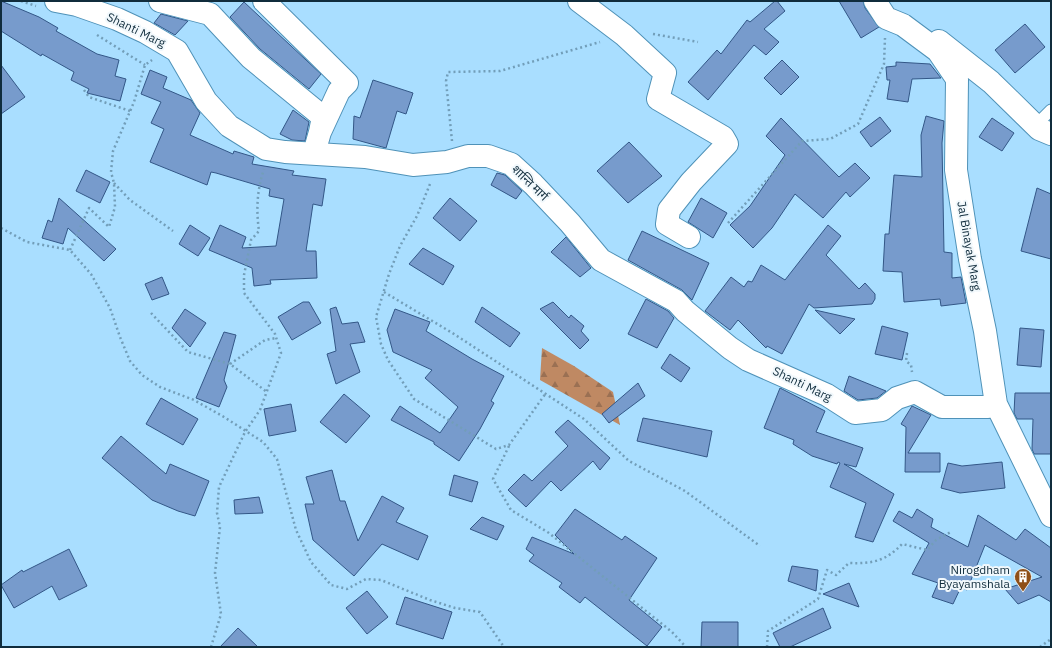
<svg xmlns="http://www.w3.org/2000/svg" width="1052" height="648" font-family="'IBM Plex Sans','Noto Sans Devanagari',sans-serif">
<defs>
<pattern id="forest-firs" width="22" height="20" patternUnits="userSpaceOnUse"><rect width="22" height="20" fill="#bf8963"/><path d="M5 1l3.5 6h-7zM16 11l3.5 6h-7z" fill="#9a7053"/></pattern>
</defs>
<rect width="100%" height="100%" fill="#a9deff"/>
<!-- forest -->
<path fill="url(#forest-firs)" d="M542 348 574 366 613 392 620 425 540 380Z"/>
<!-- building -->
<path fill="#779bcc" stroke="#335787" d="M1 1 39 17 58 28 56 31 97 54 119 60 115 76 126 79 120 101 87 93 89 89 71 80 74 72 42 54 41 56 1 31Z
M775 1H777L785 11 764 29 779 42 766 55 754 45 708 100 688 82 717 50 721 54 747 20 750 22Z
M839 1H863L865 8 879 27 861 38Z
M244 2 321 74 309 89 260 49 230 17Z
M161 14 188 21 175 35 154 23Z
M1025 24 1045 47 1015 73 995 50Z
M782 60 799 77 781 95 764 78Z
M896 62 930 64 941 78 912 79 908 102 887 99 890 80H887L886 67 896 66Z
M1 65 25 97 1 114Z
M150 70 167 77 163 88 191 100 200 113 190 135 233 154 234 151 254 157 252 164 294 171 292 175 326 179 322 206 313 204 306 251H316L317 278 270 280 271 284 254 286 252 268 209 250 220 225 246 237 242 248 276 246 284 199 269 196 270 189 216 173 211 172 207 185 150 162 164 129 151 123 161 102 141 94Z
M373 80 413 93 406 114 397 111 386 148 353 139 354 116 360 118Z
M293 110 309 122 305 141 292 140 280 134Z
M926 116 944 121 942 143 944 252 952 253V278L961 277 966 303 941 306 940 299 904 302 902 272 883 271 885 234H889L894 175 922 177 921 135Z
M880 117 891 131 871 147 860 132Z
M781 118 839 177 855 163 870 178 850 197 846 192 823 218 795 194 772 228 753 248 730 225 750 206 785 155 766 136Z
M992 118 1014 133 1002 151 979 137Z
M629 142 662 176 628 203 597 171Z
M86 170 110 182 100 203 76 191Z
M497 173 505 175 522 191 516 199 491 185Z
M1037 188 1051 194V259L1021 251Z
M59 198 116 249 104 261 68 228 63 244 42 238 48 220 52 222Z
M450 198 477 221 460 241 433 218Z
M701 198 727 213 713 238 688 222Z
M190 225 210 238 198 256 179 244Z
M828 225 841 236 826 255 859 289 865 283 875 294V299L872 304 814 308 809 304 782 354 767 346 766 348 738 320 730 330 705 311 731 277 744 287 748 281 752 282 761 265 785 280Z
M642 231 709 263 692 300 682 290 628 260Z
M566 237 591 268 580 277 551 252Z
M423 248 454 266 443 285 409 264Z
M162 277 169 294 152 300 145 284Z
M646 299 668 311 674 318 657 348 628 334Z
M303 302H309L321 323 292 340 278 317Z
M553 302 569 318 571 315 584 326 581 331 589 340 580 349 540 309Z
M336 307 342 324 358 322 365 342 350 344 360 372 336 384 327 354 336 351 330 309Z
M482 307 520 333 510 347 475 322Z
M185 309 206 323 190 347 172 328Z
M395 309 430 322 426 331 472 359 504 376 491 401 494 403 480 429 459 461 434 444V442L391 420 400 406 440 433 458 407 425 378 432 370 393 352 387 330Z
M815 310 855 319 840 334Z
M882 326 908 333 902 360 875 354Z
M1020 328 1044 330 1041 367 1017 365Z
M224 332 236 335 224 380 227 387 219 407 196 398Z
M670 354 690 368 681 382 661 368Z
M849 376 886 391 877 398 858 400 844 391Z
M638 383 645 396 609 423 602 414Z
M780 388 825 411 816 432 863 448 856 467 844 464 894 494 873 542 855 537 866 503 830 487 840 463 838 462 837 464 812 456 793 444 794 440 764 428Z
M1015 393H1051V454H1034L1032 449 1033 419H1017L1014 413Z
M344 394 370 416 346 443 320 422Z
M161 398 198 419 183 445 146 424Z
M291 404 296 431 269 436 264 409Z
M912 406 931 415 908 453H940V472H905L906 427 901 424Z
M643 418 712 431 707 457 637 441Z
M568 420 610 458 600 470 593 461 561 491 551 481 526 507 508 490 524 474 532 481 568 446 555 432Z
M121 436 166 474 170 464 209 481 195 516 178 511 152 500 102 458Z
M1002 462 1005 488 960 493 941 488 948 463 962 466Z
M332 470 340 501H345L358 541 382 496 404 508 396 522 428 536 418 560 382 544 354 576 313 540 305 504H314L306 477Z
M454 475 478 482 472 502 449 495Z
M259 497 263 513 235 514 234 500Z
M575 509 622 540 625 536 657 558 629 600 662 627 647 646 585 597 580 603 559 587 562 583 529 561 534 555 526 549 532 537 574 554 555 535Z
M917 509 933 519 931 527 968 547 978 515 1016 540 1025 529 1051 548V602L1039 595 1018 604 1005 589 1042 577 985 545 967 590 961 587 953 604 932 597 938 583 912 574 929 543 893 521 899 511 912 518Z
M482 517 504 526 497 540 470 529Z
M69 549 87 586 59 600 52 586 14 608 1 585 22 570 23 572Z
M792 566 818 570 816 591 788 581Z
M849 583 859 607 823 594Z
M367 591 388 617 367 634 346 608Z
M405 597 452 612 443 639 396 624Z
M823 608 831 628 790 647H780L773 633Z
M702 622H738V647H701Z
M238 628 258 647H220Z"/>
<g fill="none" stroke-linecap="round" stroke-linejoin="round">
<defs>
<path id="service" d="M1036 125 1051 110"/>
<path id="minor" d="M56 1 77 5 117 19 145 32 177 51 206 101 229 126 266 149 285 152 365 157 413 165 447 162 468 156H488L511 164 533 184 570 223 601 260 676 301 685 311 730 348 748 360 827 395 855 413 882 410 897 398 915 392 942 407H988L996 404
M160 1 210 14 251 58 323 117 320 132 314 153
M264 1 347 83 339 91 320 132
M579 1 624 35 665 73 658 99 723 137 727 144 691 182 669 210 667 224 689 237
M875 1 886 18 903 25 938 51 957 79 956 170 970 259 985 331 996 404 1051 516
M939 41 991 82 1039 129 1051 134"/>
</defs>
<!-- service casing -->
<use href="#service" stroke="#4f92b8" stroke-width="13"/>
<!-- minor casing -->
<use href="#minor" stroke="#4f92b8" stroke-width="24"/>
<!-- path -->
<path stroke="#729eb9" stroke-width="2.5" stroke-dasharray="2 3" stroke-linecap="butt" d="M21 1 36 6
M653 34 698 42
M97 35 145 65
M84 90 89 97 130 111
M452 141 446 81 448 72 500 71 600 42
M114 183 130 200 173 231
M430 184 417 216 400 246 389 274 376 317 381 344 388 360 414 399 496 449 509 445 546 393
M728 223 802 141 830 139 858 124 884 64 885 38
M1 228 27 242 70 250 91 274 110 308 120 337 130 361 142 375 160 387 194 400 224 417 263 442 277 459 296 530 311 562 331 585 347 589 366 579 381 580 430 600 455 608 480 612 504 647
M70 250 89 208 109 227 115 207 114 183 111 172 113 151 134 102 145 65 152 60
M384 292 454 334 584 419 629 461 685 491 760 546
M151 313 188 352 230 364 267 392
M907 353 906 361 911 365 912 372
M230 364 265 340 276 338
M509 446 493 479 511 510 549 533 672 632 686 647
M211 647 221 614 215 573 220 527 217 513 219 487 245 432 260 410 281 353 275 334 244 293V275L251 240 259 231C256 209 257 190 264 169
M767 647 768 631 818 599 827 570 836 575 849 563C872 564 886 561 902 544L927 550 936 540 951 532
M1040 647 1051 639"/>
<!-- service -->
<use href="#service" stroke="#fff" stroke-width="11"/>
<!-- minor -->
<use href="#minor" stroke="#fff" stroke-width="22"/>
</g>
<!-- icons -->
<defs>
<symbol id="building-pin" viewBox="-11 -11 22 30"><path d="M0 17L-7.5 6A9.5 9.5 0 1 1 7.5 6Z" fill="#8f4f18" stroke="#f1f8fc"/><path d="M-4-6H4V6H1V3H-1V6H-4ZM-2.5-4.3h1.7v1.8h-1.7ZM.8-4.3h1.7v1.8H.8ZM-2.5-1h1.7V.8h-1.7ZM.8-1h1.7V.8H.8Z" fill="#fff"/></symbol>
</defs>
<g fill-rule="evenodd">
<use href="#building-pin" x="1013" y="567" width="20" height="27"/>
</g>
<g text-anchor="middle" stroke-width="4" stroke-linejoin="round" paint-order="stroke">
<!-- street labels -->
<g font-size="12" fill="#102c3c" stroke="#f1f8fc">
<text transform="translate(136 30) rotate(26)" y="4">Shanti Marg</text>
<text transform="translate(530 183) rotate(44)" y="4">शान्ति मार्ग</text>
<text transform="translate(969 246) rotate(80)" y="4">Jal Binayak Marg</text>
<text transform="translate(802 384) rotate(26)" y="4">Shanti Marg</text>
</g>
<!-- poi labels -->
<g font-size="12" fill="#102c3c" stroke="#f1f8fc" text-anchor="end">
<text x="1010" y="574">Nirogdham<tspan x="1010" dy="14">Byayamshala</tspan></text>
</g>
</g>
<!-- border -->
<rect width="1052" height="648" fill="none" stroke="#102c3c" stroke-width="4"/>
</svg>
